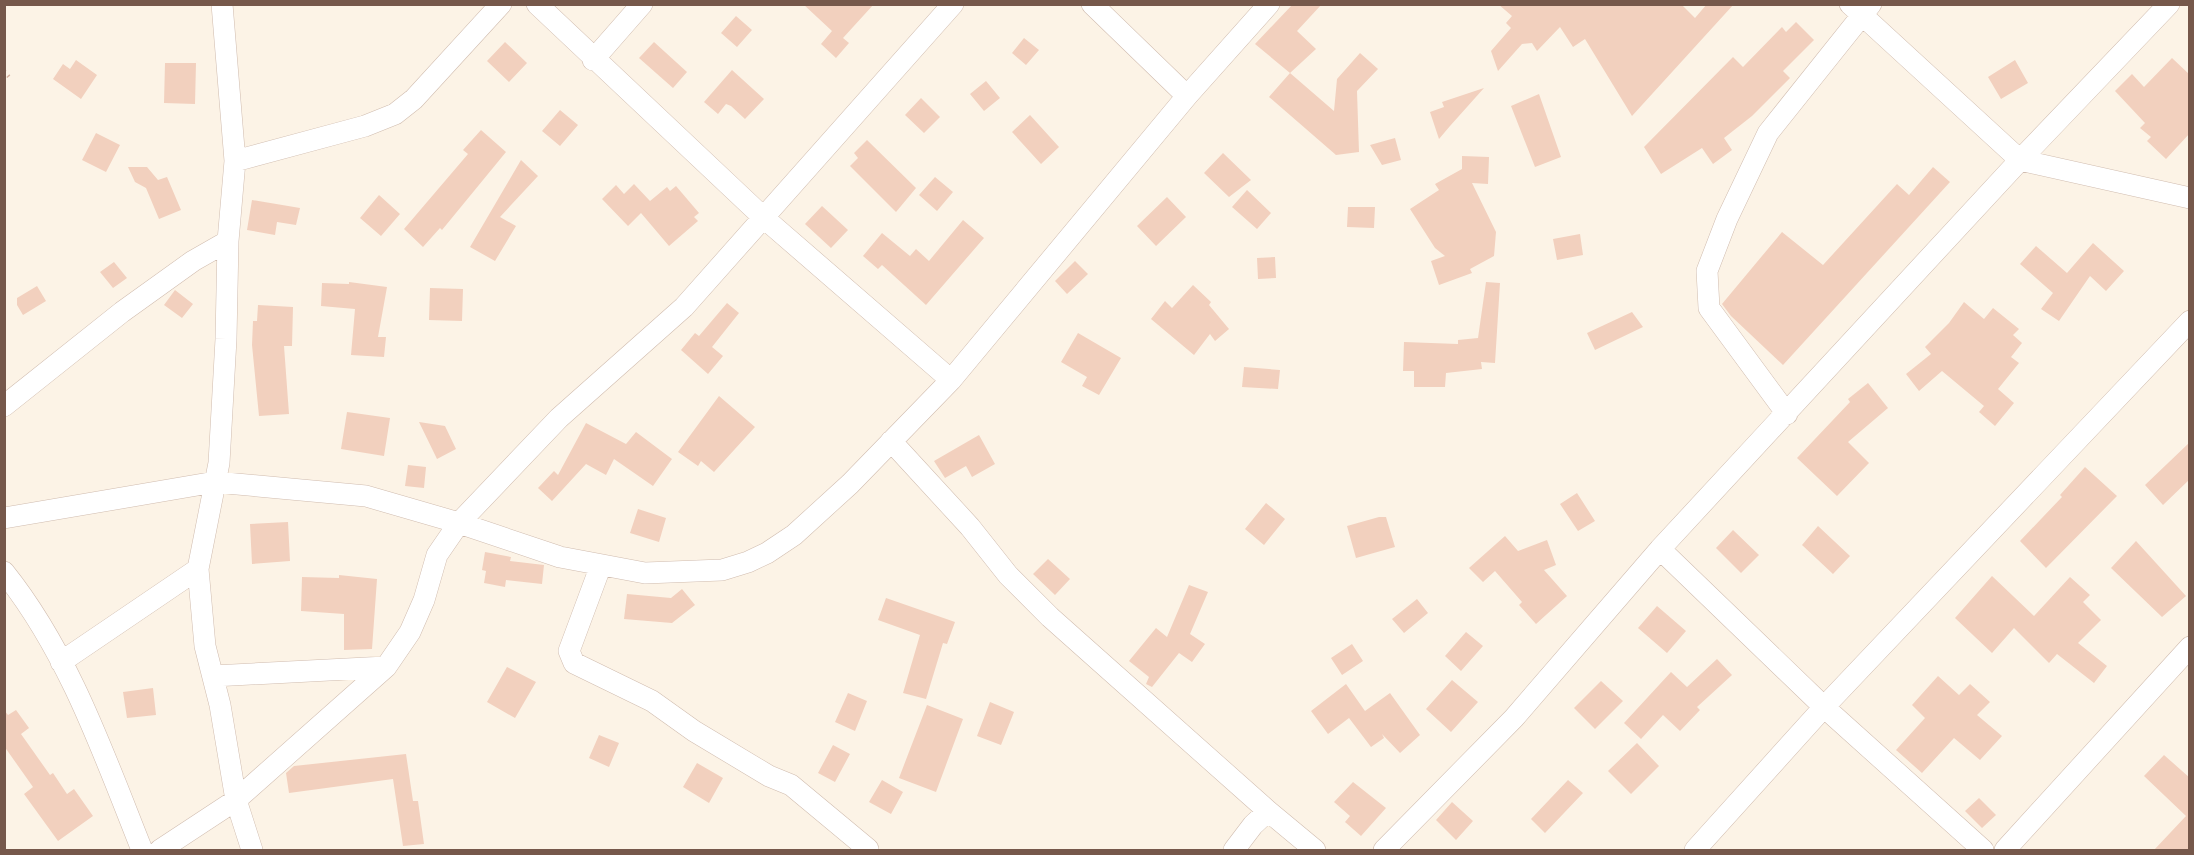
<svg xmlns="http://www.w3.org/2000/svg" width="2194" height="855" font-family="Figtree,sans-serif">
<rect width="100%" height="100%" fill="#fcf3e6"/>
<!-- building -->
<path fill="#f2d0be" d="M803 4H874L843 38 849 43 836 58 821 44 832 31Z
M1293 4H1322L1297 31 1316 49 1290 73 1255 44Z
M1498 4H1681L1695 18 1707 4H1734L1632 116 1585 39 1573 47 1560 27 1537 51 1532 43 1522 44 1498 71 1491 51 1511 28 1506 23 1512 16Z
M736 16 752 30 737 47 721 33Z
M1796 22 1814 40 1783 71 1790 78 1752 116 1724 138 1732 150 1713 164 1702 148 1661 174 1644 147 1733 57 1743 67 1782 27 1786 32Z
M1024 38 1039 50 1026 65 1012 53Z
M505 42 527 63 509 82 487 61Z
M654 42 687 72 673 88 639 58Z
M1360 53 1378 69 1357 91 1359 152 1336 155 1269 97 1290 73 1334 111 1337 79Z
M2172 58 2190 75V133L2166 159 2147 141 2151 137 2140 128 2145 123 2115 91 2132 74 2144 87Z
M76 60 97 75 81 99 53 79 63 64 70 69Z
M2015 60 2028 83 2001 99 1988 77Z
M165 63H196L195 104 164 103Z
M732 70 764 99 745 119 731 106 726 104 718 114 704 102Z
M986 81 1000 98 984 111 970 94Z
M1484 88 1450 126 1439 139 1430 112 1444 107 1442 102Z
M1539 94 1561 157 1535 167 1511 106Z
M921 98 940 117 924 133 905 115Z
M560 110 578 125 560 146 542 131Z
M1030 115 1059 147 1041 164 1012 132Z
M481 130 506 152 442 230 440 228 423 247 404 229 468 154 463 150Z
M96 133 120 145 106 172 82 160Z
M1395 138 1401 160 1382 165 1370 145Z
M867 140 916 188 896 212 850 166 858 158 854 153Z
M1223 153 1251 180 1229 197 1204 173Z
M1462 156 1489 157 1488 184 1472 183 1496 232 1494 256 1470 269 1472 273 1439 285 1431 261 1445 256 1435 248 1410 209 1439 190 1435 184 1462 169Z
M521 160 538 176 500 217 516 226 495 261 470 247Z
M128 167H147L158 180 167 177 181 210 159 219 146 188 135 182Z
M1933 167 1950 182 1783 365 1731 316 1722 304 1782 232 1823 265 1897 184 1909 195Z
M935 177 953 192 937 211 919 195Z
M634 184 650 201 667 187 670 191 676 186 699 213 694 217 698 221 669 246 641 213 628 226 602 199 616 185 624 194Z
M1247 190 1271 213 1257 229 1232 207Z
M379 195 400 214 381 236 360 218Z
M1167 197 1186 217 1156 246 1137 226Z
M252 200 300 208 296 225 277 222 275 235 247 230Z
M822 206 848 230 831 248 805 224Z
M1348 207H1375L1374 228 1347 227Z
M963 220 984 238 926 305 882 265 878 269 863 256 882 233 910 256 916 249 929 261Z
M1580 234 1583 255 1557 260 1553 239Z
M2093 243 2124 271 2106 291 2090 276 2059 321 2041 309 2053 293 2020 264 2036 246 2067 273Z
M1275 257 1276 278 1258 279 1257 258Z
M1075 261 1088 274 1067 294 1055 281Z
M114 262 127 278 113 288 100 272Z
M349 282 387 287 378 337H386L384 357 351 355 355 309 321 306 322 283 349 284Z
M1486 282 1500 283 1495 363 1481 362 1482 369 1446 373 1445 387H1414V371H1403L1404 342 1458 344V340L1478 338Z
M1193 285 1211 302 1209 305 1229 329 1215 341 1210 334 1194 355 1151 319 1165 301 1172 308Z
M37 286 46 301 23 315 17 305V298Z
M430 288 463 289 462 321 429 320Z
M175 290 193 304 182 318 164 305Z
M1964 302 1984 319 1993 308 2019 329 2013 335 2022 343 2011 357 2019 363 1998 389 2014 403 1995 426 1979 412 1984 406 1942 371 1919 391 1906 374 1931 354 1925 347 1949 323Z
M727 303 739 313 712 347 723 356 708 374 681 350 695 333 699 336Z
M258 305 293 307 292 346H284L289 414 259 416 252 345 253 321H257Z
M1632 312 1643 327 1595 350 1587 333Z
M1078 333 1121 358 1099 395 1082 386 1087 377 1061 362Z
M1244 367 1280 370 1278 389 1242 387Z
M1868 383 1888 408 1848 442 1869 463 1837 496 1797 458 1850 402 1848 399Z
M719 396 755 427 714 472 701 461 698 466 678 452Z
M347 412 390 418 384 456 341 449Z
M419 422 445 426 456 449 437 459Z
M586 423 626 444 636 432 672 459 653 486 614 459 606 475 586 464 552 501 538 488 554 471 558 475Z
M979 435 995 464 972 477 966 466 945 478 934 461Z
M2190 442V479L2163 505 2145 485Z
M408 465 426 467 424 488 405 486Z
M2085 467 2117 496 2046 568 2020 541 2062 497 2060 495Z
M1577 493 1595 521 1578 531 1560 504Z
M1266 503 1285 519 1264 545 1245 529Z
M638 509 666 518 659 542 630 533Z
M1379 517H1386L1395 547 1356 558 1347 526Z
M288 522 290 561 252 564 250 524Z
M1818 526 1850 556 1833 574 1802 545Z
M1733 530 1759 555 1741 573 1716 548Z
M1505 536 1518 551 1547 540 1556 565 1544 570 1567 596 1536 624 1519 605 1522 602 1495 571 1483 582 1469 568Z
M2136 541 2186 596 2162 617 2111 568Z
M485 552 511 557 510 561 544 565 542 584 506 580 505 587 484 583 486 571 482 570Z
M1048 559 1070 579 1055 595 1033 574Z
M339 575 377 579 372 649 344 650V614L301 611 302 577 339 578Z
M1992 576 2034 616 2070 577 2090 595 2083 602 2101 620 2078 643 2107 666 2094 683 2057 654 2049 663 2014 628 1992 653 1955 618Z
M1189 585 1208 592 1190 634 1205 644 1192 662 1179 653 1152 687 1146 684 1149 677 1129 661 1156 628 1167 637Z
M682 589 695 605 672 623 624 619 627 594 671 598Z
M886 598 955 622 947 644 943 643 926 699 903 693 920 635 878 620Z
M1417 599 1428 613 1404 633 1392 619Z
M1657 606 1686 631 1667 653 1638 628Z
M1466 632 1483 646 1461 671 1445 656Z
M1352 644 1363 661 1342 675 1331 658Z
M1717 659 1732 675 1697 707 1700 710 1680 731 1663 715 1641 739 1624 723 1671 672 1687 687Z
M507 667 536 682 515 718 487 702Z
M1938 676 1959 695 1970 684 1990 702 1977 715 2002 736 1980 760 1954 738 1922 773 1896 750 1925 718 1912 705Z
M1452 680 1478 702 1451 732 1426 709Z
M1601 681 1623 701 1595 729 1574 708Z
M1346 684 1365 711 1390 693 1420 735 1400 753 1382 734 1384 738 1371 747 1349 718 1328 734 1311 711Z
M153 688 156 715 127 718 123 692Z
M848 693 867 701 855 731 835 722Z
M990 702 1014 712 1001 745 977 736Z
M927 705 963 719 936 792 899 778Z
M4 710 8 715 16 710 29 728 21 734 50 775 53 773 67 794 74 789 93 816 58 841 24 794 33 787 4 746Z
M599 735 619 743 609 767 589 758Z
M1637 743 1659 766 1631 794 1608 771Z
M833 745 850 754 835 782 818 773Z
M406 754 413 801H418L424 844 403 846 393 779 289 793 286 773 294 766Z
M2164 755 2190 778V850H2154L2186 816 2144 776Z
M697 763 723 778 709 803 683 787Z
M882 780 903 792 891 814 869 802Z
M1568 780 1583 793 1545 833 1531 819Z
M1353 782 1386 808 1361 836 1345 822 1350 816 1334 802Z
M1979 798 1996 815 1982 828 1965 811Z
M1452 802 1473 821 1456 840 1436 820Z"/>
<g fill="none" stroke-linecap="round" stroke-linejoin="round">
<defs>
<path id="street" d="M222 4 235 161 228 241 226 339 219 463 198 569 205 646 220 705 236 800 252 850
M537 4 764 218 951 380
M1092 4 1187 96
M1850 4 2020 160 2190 198
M593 60 642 4
M235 161 365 126 395 114 414 99 501 4
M4 406 122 312 193 261 228 241
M1787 414 1709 308 1707 271 1727 219 1768 133 1871 4
M891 441 970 527 1008 575 1050 617 1268 811
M4 518 215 482 366 496 459 523 560 557 645 573 722 570 748 562 767 553 794 535 850 484 951 380 1187 96 1269 4
M1660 549 1824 707 1983 850
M601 565 569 651 574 663 652 701 694 731 769 776 791 785 868 849
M4 572C69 653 104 755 142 850
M61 662 198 569
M213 676 386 667
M160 850 236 800 386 667 410 632 424 600 437 555 459 523 559 418 684 307 953 4
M1234 850 1253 825 1268 811 1315 850
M1384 850 1514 718 1660 549 2020 160 2169 4
M1695 850 1824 707 2190 321
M2005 850 2190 647"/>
</defs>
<!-- street casing -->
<use href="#street" stroke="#d0bcaf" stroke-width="22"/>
<!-- path -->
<path stroke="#d7b3a1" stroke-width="4" stroke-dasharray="1.5 4.5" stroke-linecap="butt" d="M4 71 9 77"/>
<!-- street -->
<use href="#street" stroke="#fff" stroke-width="21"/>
</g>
<!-- border -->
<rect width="2194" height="855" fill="none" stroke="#76584b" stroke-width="12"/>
</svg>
